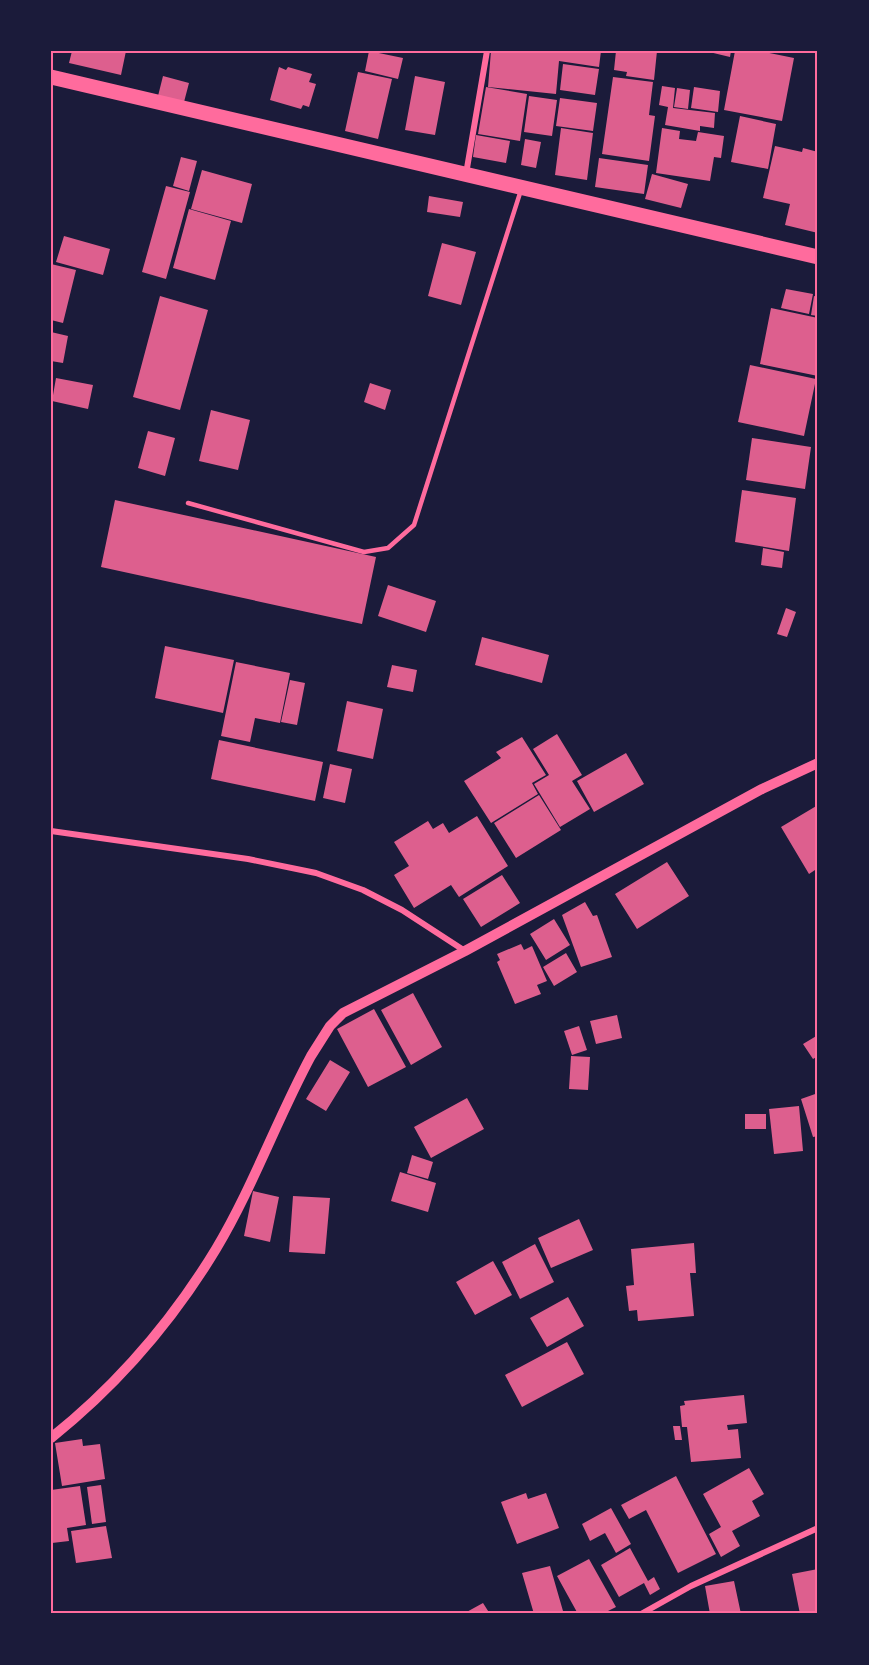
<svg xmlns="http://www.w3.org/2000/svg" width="869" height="1665" font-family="'Libre Baskerville',serif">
<rect width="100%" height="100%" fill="#1b1b3a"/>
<!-- building -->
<path fill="#dd5f8e" d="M72 51H126L121 75 69 63Z
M369 51 403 58 398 79 365 71Z
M491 51H601L599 67 559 61 556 94 488 87Z
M616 51H657L654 80 626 76 627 72 614 70Z
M705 51H731L730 57Z
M735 51H759L794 58 782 121 724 110Z
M563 64 599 69 595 95 560 90Z
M279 67 286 70 288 67 312 74 309 82 316 84 309 107 303 105 301 109 270 100Z
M358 72 392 79 378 139 345 131Z
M163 76 189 83 184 102 158 96Z
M415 76 445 82 435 135 405 130Z
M613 77 653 82 649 115 655 116 649 161 602 154Z
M662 86 675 88 673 108 715 113 714 128 700 126V131L665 125 668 107 659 105Z
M486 87 527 94 520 141 478 134Z
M694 87 720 91 718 112 691 108Z
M677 88 690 90 688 109 674 107Z
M529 96 557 100 552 136 524 132Z
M560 98 597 103 593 131 556 126Z
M740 116 776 124 768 169 731 162Z
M561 128 593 133 587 180 555 175Z
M662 128 680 131 679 139 696 141 698 132 724 136 721 158 714 157 710 181 656 173Z
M476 135 510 141 506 163 473 157Z
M525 139 541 142 536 168 521 165Z
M775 146 802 152 803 148 818 152V233L785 225 790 204 763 198Z
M181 157 197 161 189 191 173 186Z
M599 158 648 165 644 194 595 187Z
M202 170 252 184 242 223 191 209Z
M652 174 688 184 681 208 645 199Z
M166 186 190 192 166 279 142 272Z
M429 196 463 202 460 217 427 212Z
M189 209 231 221 215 280 173 268Z
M64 236 110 249 103 275 56 262Z
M442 243 476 252 461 305 428 296Z
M51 264 76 270 63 323 51 320Z
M786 289 813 294 809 314 781 308Z
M160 296 208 310 180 410 133 397Z
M814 296 818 297V316L811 315Z
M771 308 818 318V376L760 364Z
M51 332 68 336 63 363 51 361Z
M750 365 816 379 804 436 738 422Z
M56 378 93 385 88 409 52 401Z
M370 383 391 390 385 410 364 402Z
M211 410 250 420 238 470 199 461Z
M148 431 175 438 165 476 138 468Z
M752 438 811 447 805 489 746 480Z
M742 490 796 498 789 551 735 542Z
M115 500 376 557 362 624 101 567Z
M763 548 784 552 782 568 761 565Z
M388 585 436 601 426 632 378 616Z
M786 608 796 612 787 637 777 634Z
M482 637 549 655 542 683 475 665Z
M165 646 234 660 223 713 155 698Z
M236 662 290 673 280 723 255 718 250 742 221 736Z
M392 665 417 670 413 692 387 687Z
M290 680 305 683 297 725 281 722Z
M347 701 383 709 373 759 337 751Z
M557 734 582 775 572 781 590 809 560 827 534 784 549 775 533 749Z
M522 737 546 775 532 783 538 794 491 823 464 781 501 758 496 752Z
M219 740 323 762 315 801 211 779Z
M626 753 644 784 594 812 577 781Z
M330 764 352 769 345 803 323 798Z
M539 795 561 830 516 858 494 823Z
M818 805V868L809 874 781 827Z
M477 816 508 866 459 897 451 885 414 908 394 875 409 866 394 842 428 821 433 829 443 823 449 833Z
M667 862 689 896 637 929 615 894Z
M502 875 520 903 481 927 463 899Z
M585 902 593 916 597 915 612 957 581 967 562 915Z
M554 919 570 945 546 960 530 934Z
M521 944 524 950 532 946 547 981 537 985 541 994 515 1004 497 962 500 960 497 954Z
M566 953 577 972 554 986 543 967Z
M413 993 442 1047 411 1065 381 1010Z
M374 1009 406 1067 368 1087 337 1029Z
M617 1015 622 1038 596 1044 590 1021Z
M579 1026 587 1050 572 1055 564 1031Z
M818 1035V1056L813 1059 803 1044Z
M571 1056 590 1057 588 1090 569 1089Z
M330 1060 350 1072 326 1111 306 1099Z
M818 1093V1136L813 1137 801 1099Z
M467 1098 484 1129 431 1158 414 1127Z
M799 1106 803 1151 774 1154 769 1109Z
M745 1114H766V1129H745Z
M412 1155 433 1162 428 1179 407 1173Z
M400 1172 436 1183 428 1212 391 1201Z
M253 1191 279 1197 270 1242 244 1236Z
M293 1196 330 1198 325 1254 289 1252Z
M579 1219 593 1250 551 1268 538 1238Z
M694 1243 696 1273H690L694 1316 638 1321 637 1310 629 1311 626 1286 634 1285 631 1249Z
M535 1244 554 1282 520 1299 502 1262Z
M493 1261 512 1295 475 1315 456 1282Z
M568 1297 584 1326 547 1347 530 1318Z
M567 1342 584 1374 522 1407 505 1375Z
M744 1395 747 1423 727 1425 728 1430 738 1429 741 1458 691 1462 687 1427H682L680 1406 685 1405 684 1401Z
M673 1426H680L682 1440H675Z
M82 1439 83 1446 100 1444 105 1479 62 1486 55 1443Z
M749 1468 764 1494 752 1501 760 1516 732 1531 740 1546 721 1557 709 1534 721 1527 703 1494Z
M676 1476 716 1554 678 1573 646 1510 629 1519 621 1505Z
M101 1485 106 1522 92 1524 87 1487Z
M80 1486 86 1525 67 1528 69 1541 52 1543 51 1490Z
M526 1493 528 1499 546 1493 559 1528 517 1544 501 1502Z
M611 1508 631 1544 616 1553 605 1533 590 1541 582 1524Z
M106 1526 112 1558 76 1563 71 1531Z
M630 1548 648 1581 654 1577 660 1589 650 1595 644 1583 619 1597 601 1565Z
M589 1559 616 1607 602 1614H578L557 1576Z
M550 1566 563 1611 534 1614 522 1573Z
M818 1569V1613L800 1614 792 1574Z
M734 1581 741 1614H710L705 1586Z
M483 1603 490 1614H463Z"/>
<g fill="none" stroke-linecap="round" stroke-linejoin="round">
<!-- service -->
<path stroke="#ff6b9d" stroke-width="4.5" d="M188 503 364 552 388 548 414 525 521 190"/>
<!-- minor -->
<path stroke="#ff6b9d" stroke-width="6" d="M466 174 487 51
M51 831 248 859 316 873 363 890 402 910 465 951
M641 1614 691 1586 818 1528"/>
<!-- tertiary -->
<path stroke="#ff6b9d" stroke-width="10" d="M51 1438C116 1386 173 1320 216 1249 253 1187 277 1119 311 1056L330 1026 343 1013 465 951 762 789 818 763"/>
<!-- primary -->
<path stroke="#ff6b9d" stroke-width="15" d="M51 77 818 257"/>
</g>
<!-- border -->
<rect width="869" height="1665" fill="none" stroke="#1b1b3a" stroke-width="105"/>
<rect x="52" y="52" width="764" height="1560" fill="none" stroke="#ff6b9d" stroke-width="2"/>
</svg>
